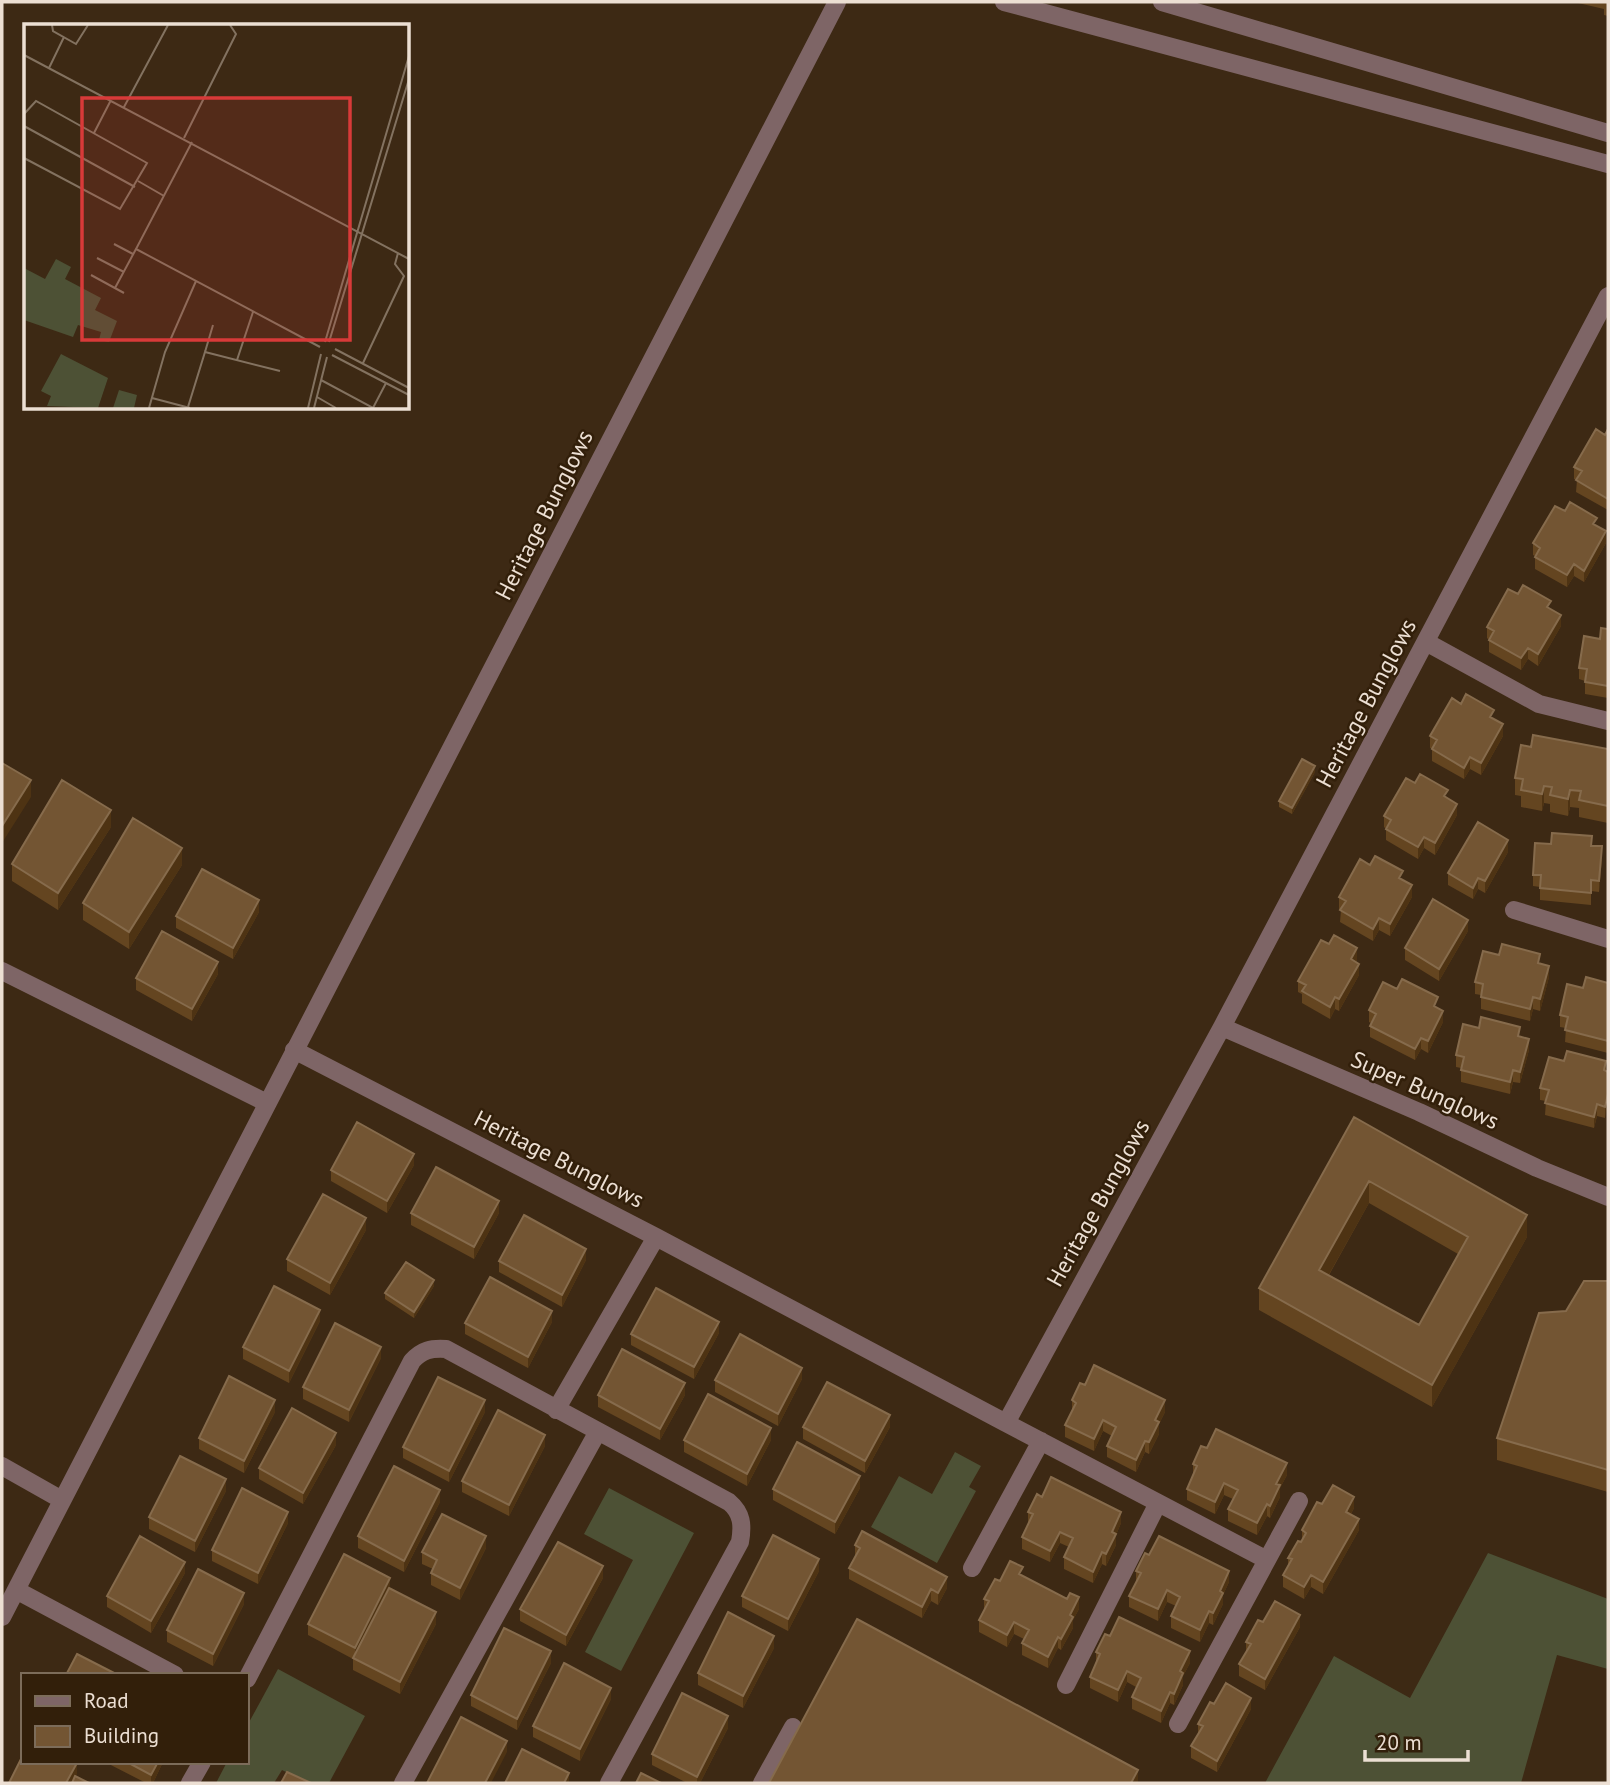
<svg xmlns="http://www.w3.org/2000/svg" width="1610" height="1785" font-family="'PT Sans',sans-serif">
<rect width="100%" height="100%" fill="#3d2914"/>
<!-- grass -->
<path fill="#4d5135" d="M955 1452 981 1466 969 1487 976 1491 937 1563 871 1527 899 1476 932 1494Z
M609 1488 694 1533 621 1671 585 1652 633 1560 584 1534Z
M1488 1553 1608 1599V1669L1557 1655 1521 1783H1265L1334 1656 1410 1698Z
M278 1669 365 1716 329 1783H308L282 1770 274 1783H216L227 1762H247V1726Z"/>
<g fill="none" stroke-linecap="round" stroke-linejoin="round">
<!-- minor -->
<path stroke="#7e6566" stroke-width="18" d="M1004 2 1608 164
M1162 2 1608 133
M1426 642 1539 704 1608 721
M1514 910 1608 939
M2 971 267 1103
M1222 1027 1419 1112 1537 1168 1608 1197
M294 1050 656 1237 1006 1423 1222 1027 1608 296
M556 1410 656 1237
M1006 1423 1267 1560
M2 1466 62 1500
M972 1568 1041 1441
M16 1590 175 1675
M2 1617 837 2
M247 1679 412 1361C422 1350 431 1348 446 1349L729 1502C742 1513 743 1525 740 1542L609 1783
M1066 1685 1158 1503
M1178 1724 1299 1501
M190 1783 202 1762
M403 1783 597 1433
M762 1783 793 1727"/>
</g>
<!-- wall -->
<path fill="#644520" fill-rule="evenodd" d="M1578 2H1608V16L1604 15V9L1578 3Z
M1608 429V510L1576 492 1577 480 1574 479V467L1605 435Z
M1597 526 1606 543 1584 582 1574 576 1567 587 1535 569V556L1533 555V543Z
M1518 594 1551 610 1561 626 1538 666 1528 659 1521 670 1489 652V640L1487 638V627Z
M1608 629V698L1585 694V681L1579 679V668Z
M1461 704 1494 719 1503 736 1481 775 1470 769 1464 779 1432 761V749L1430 748V736Z
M1531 747 1608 749V823L1579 817V808L1570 807 1568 816 1550 812V804L1544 803 1542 811 1521 807V796L1515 795V778Z
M1315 772 1292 814 1279 807V801Z
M1448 798 1457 815 1435 855 1424 848 1418 859 1386 840V829L1384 827V816Z
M111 827 58 910 12 881V864Z
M1551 844 1592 846 1602 858 1599 892 1591 891V905L1540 900V887L1533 886V875Z
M1508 852 1485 893 1478 889 1473 899 1448 885V873Z
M182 865 129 949 83 920V903Z
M1370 865 1403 880 1412 897 1390 936 1379 930 1373 941 1340 922 1341 910 1339 909V897Z
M259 912 233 959 176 928V916Z
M1468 931 1439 981 1405 960V948Z
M1499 955 1540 964 1549 977 1540 1011 1533 1009 1530 1021 1481 1009V995L1475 994V982Z
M1357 960 1356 962 1359 975 1339 1011 1335 1009 1330 1019 1302 1003V994L1298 992V981Z
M218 974 192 1021 136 990V978Z
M1608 983V1053L1565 1042 1566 1028 1560 1027V1015L1583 988Z
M1397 989 1438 1008 1443 1022 1428 1053 1421 1049 1415 1060 1370 1037V1026L1371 1023 1369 1022V1010Z
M1479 1028 1520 1037 1529 1050 1520 1083 1513 1082 1510 1094 1461 1082V1068L1456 1067V1055Z
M1564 1061H1606L1605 1118 1597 1116 1594 1128 1545 1115 1546 1101 1540 1100V1088Z
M1354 1117 1527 1237 1432 1407 1259 1310V1288ZM1369 1203 1458 1254 1419 1325 1329 1275Z
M414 1165 387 1213 331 1181V1170Z
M411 1213H499L474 1259 411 1225Z
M366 1230 330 1295 287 1271V1259Z
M586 1260 562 1307 499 1272V1261Z
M1608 1281V1492L1497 1460V1438L1566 1311Z
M434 1286 414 1318 385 1299V1293Z
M320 1321 289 1383 243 1359V1347Z
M552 1322 528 1368 465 1334V1323Z
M719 1333 694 1379 631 1345V1334Z
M381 1358 349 1422 303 1399V1387Z
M802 1379 778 1426 715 1392V1380Z
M598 1395H685L660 1440 598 1407Z
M1072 1400 1165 1412 1159 1424V1434L1149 1454 1145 1452 1136 1472 1107 1457V1446L1112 1436 1103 1431 1094 1451 1065 1437V1425L1072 1412Z
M275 1412 244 1473 199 1449V1438Z
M485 1412 449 1482 403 1458V1447Z
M803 1427H890L865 1473 803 1439Z
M684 1440H771L747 1486 684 1452Z
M336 1445 303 1504 259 1479V1468Z
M545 1446 509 1516 462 1492V1481Z
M1207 1448 1287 1475 1280 1488V1497L1270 1518 1267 1516 1257 1535 1228 1521V1509L1233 1499 1224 1495 1215 1514 1187 1500V1489L1193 1476V1464Z
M860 1488 835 1534 773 1500V1489Z
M226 1491 195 1552 149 1529V1517Z
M1042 1497 1121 1523 1116 1535V1545L1106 1566 1102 1564 1093 1583 1064 1569V1557L1069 1547 1060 1543 1050 1562 1022 1549V1537L1028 1524V1512Z
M440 1502 404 1572 358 1548V1536Z
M1322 1504 1354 1508 1351 1514 1359 1530 1323 1594 1311 1587 1304 1599 1283 1587V1575L1288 1566V1558L1302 1541V1530Z
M288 1523 258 1584 212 1561V1550Z
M855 1545 947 1588 938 1605 931 1601 922 1618 849 1579V1568L855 1557Z
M486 1548 460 1600 431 1585V1573L433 1569 422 1564V1552Z
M1149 1555 1229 1582 1223 1595V1604L1213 1625 1209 1623 1200 1642 1171 1628V1616L1176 1606 1167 1602 1158 1621 1129 1607V1596L1136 1583V1571Z
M819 1571 788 1631 742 1607V1596Z
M185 1573 151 1633 107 1607V1596Z
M1023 1576 1079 1609 1073 1620V1628L1061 1650 1058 1648 1048 1668 1022 1655V1643L1024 1639 1014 1634 1007 1647 979 1632V1620L984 1611V1599L1000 1581Z
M603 1578 566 1646 520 1621V1609Z
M390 1589 436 1624 400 1694 353 1670V1659L308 1635V1624Z
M244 1604 213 1666 167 1642V1630Z
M1263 1622 1300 1627 1265 1690 1239 1676V1664L1246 1652V1642Z
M774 1648 743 1708 698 1685V1673Z
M1096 1652 1190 1663 1183 1676V1685L1174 1705 1170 1703 1161 1723 1132 1709V1697L1136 1687 1127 1682 1118 1702 1090 1688V1677L1096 1663Z
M551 1663 517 1730 471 1706V1695Z
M611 1699 580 1761 533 1737V1726Z
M1214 1704 1251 1709 1217 1772 1191 1758V1746L1198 1734V1724Z
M728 1728 700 1783H687L652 1765V1754Z
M105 1762H163L153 1783H146Z"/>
<!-- shaded-wall -->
<path fill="#4e3313" d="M1606 531V543L1584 582V571Z
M1574 564V576L1567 587V575Z
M1561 615V626L1538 666V654Z
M1528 648V659L1521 670V658Z
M1503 724V736L1481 775V763Z
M1470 757V769L1464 779V768Z
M1315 766V772L1292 814V808Z
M31 780V797L2 843V826Z
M1544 786V803L1542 811V794Z
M1570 790V807L1568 816V799Z
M1457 804V815L1435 855V843Z
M111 810V827L58 910V893Z
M1424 837V848L1418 859V847Z
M1508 840V852L1485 893V881Z
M1602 846V858L1599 892V881Z
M182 848V865L129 949V932Z
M1478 878V889L1473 899V888Z
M1412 885V897L1390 936V924Z
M259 900V912L233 959V948Z
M1379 918V930L1373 941V929Z
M1468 920V931L1439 981V969Z
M1357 948V960L1351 971V959Z
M218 962V974L192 1021V1009Z
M1359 964V975L1339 1011V999Z
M1549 966V977L1540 1011V999Z
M1335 997V1009L1330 1019V1007Z
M1533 997V1009L1530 1021V1009Z
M1443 1011V1022L1428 1053V1041Z
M1421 1038V1049L1415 1060V1049Z
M1529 1039V1050L1520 1083V1072Z
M1513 1070V1082L1510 1094V1082Z
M1608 1094V1105L1605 1118V1107Z
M1597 1104V1116L1594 1128V1117Z
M414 1154V1165L387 1213V1201Z
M1369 1181V1203L1319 1292V1270Z
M499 1201V1213L474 1259V1247Z
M1527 1215V1237L1432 1407V1385Z
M366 1218V1230L330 1295V1283Z
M586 1249V1260L562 1307V1295Z
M434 1280V1286L414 1318V1312Z
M320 1310V1321L289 1383V1371Z
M552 1311V1322L528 1368V1357Z
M719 1322V1333L694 1379V1367Z
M381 1347V1358L349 1422V1410Z
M802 1368V1379L778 1426V1414Z
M685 1383V1395L660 1440V1429Z
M275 1400V1412L244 1473V1461Z
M485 1400V1412L449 1482V1471Z
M1165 1400V1412L1159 1424V1434L1149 1454V1442L1155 1420Z
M890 1415V1427L865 1473V1461Z
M1103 1420V1431L1094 1451V1439Z
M771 1428V1440L747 1486V1474Z
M336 1433V1445L303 1504V1493Z
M545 1435V1446L509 1516V1505Z
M1145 1441V1452L1136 1472V1460Z
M1287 1463V1475L1280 1488V1497L1270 1518V1506L1276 1484Z
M860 1476V1488L835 1534V1522Z
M226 1479V1491L195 1552V1541Z
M1224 1483V1495L1215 1514V1502Z
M440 1490V1502L404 1572V1561Z
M1354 1497V1508L1346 1523V1512Z
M1267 1504V1516L1257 1535V1523Z
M288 1512V1523L258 1584V1573Z
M1121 1512V1523L1116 1535V1545L1106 1566V1554L1112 1532Z
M1359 1519V1530L1323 1594V1582Z
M1060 1532V1543L1050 1562V1551Z
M486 1536V1548L460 1600V1588Z
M1102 1552V1564L1093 1583V1572Z
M819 1559V1571L788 1631V1619Z
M185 1562V1573L151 1633V1621Z
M603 1566V1578L566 1646V1635Z
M1229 1571V1582L1223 1595V1604L1213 1625V1613L1220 1591Z
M1311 1575V1587L1304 1599V1587Z
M947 1577V1588L938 1605V1593Z
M390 1578V1589L355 1659V1648Z
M931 1589V1601L922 1618V1607Z
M1167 1590V1602L1158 1621V1609Z
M244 1593V1604L213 1666V1654Z
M1079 1597V1609L1073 1620V1628L1061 1650V1639L1070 1615Z
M1209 1611V1623L1200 1642V1630Z
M436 1612V1624L400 1694V1682Z
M1300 1615V1627L1265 1690V1679Z
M1014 1622V1634L1007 1647V1635Z
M774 1636V1648L743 1708V1696Z
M1058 1637V1648L1048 1668V1657Z
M551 1651V1663L517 1730V1719Z
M1190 1651V1663L1183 1676V1685L1174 1705V1694L1180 1671Z
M1127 1671V1682L1118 1702V1690Z
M611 1688V1699L580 1761V1749Z
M1170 1692V1703L1161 1723V1711Z
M1251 1698V1709L1217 1772V1761Z
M728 1716V1728L700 1783H697V1777Z
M507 1741V1752L491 1783H485Z
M158 1762H163L153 1783H151V1775Z
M77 1763V1774L72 1783H66Z
M1138 1770V1783H1131Z
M569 1773V1783H564Z"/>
<!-- building -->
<path fill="#735533" stroke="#866b4c" stroke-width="2" fill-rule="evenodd" d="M1596 429 1605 435 1608 429V499L1576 480 1582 471 1574 467Z
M1570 502 1597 518 1593 524 1606 531 1584 571 1574 564 1567 575 1535 557 1540 548 1533 543 1555 506 1565 511Z
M1523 585 1551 601 1547 607 1561 615 1538 654 1528 648 1521 658 1489 640 1494 631 1487 627 1508 589 1518 594Z
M1601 628 1608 629V686L1585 682 1587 669 1579 668 1584 636 1600 639Z
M1466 694 1494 710 1490 717 1503 724 1481 763 1470 757 1464 768 1432 749 1437 740 1430 736 1452 698 1461 704Z
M1533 735 1608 749V806L1579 800 1581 791 1570 790 1568 799 1550 795 1552 787 1544 786 1542 794 1521 790 1523 779 1515 778 1521 745 1531 747Z
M1302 759 1315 766 1292 808 1279 801Z
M2 763 31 780 2 826Z
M1420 774 1448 790 1444 796 1457 804 1435 843 1424 837 1418 847 1386 829 1391 820 1384 816 1406 778 1415 783Z
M62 780 111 810 58 893 12 864Z
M133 818 182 848 129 932 83 903Z
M1478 822 1508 840 1485 881 1478 878 1473 888 1448 873Z
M1552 833 1592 836 1591 846H1602L1599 881 1591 880V893L1540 888 1541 875H1533L1535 843 1551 844Z
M1375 856 1403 871 1399 878 1412 885 1390 924 1379 918 1373 929 1340 910 1346 901 1339 897 1360 859 1370 865Z
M202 869 259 900 233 948 176 916Z
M1433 899 1468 920 1439 969 1405 948Z
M162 931 218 962 192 1009 136 978Z
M1334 935 1357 948 1351 959 1359 964 1339 999 1335 997 1330 1007 1302 991 1306 985 1298 981 1321 940 1329 944Z
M1502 944 1540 954 1538 963 1549 966 1540 999 1533 997 1530 1009 1481 997 1483 984 1475 982 1483 951 1499 955Z
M1586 977 1608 983V1041L1565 1030 1568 1017 1560 1015 1567 984 1583 988Z
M1402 979 1438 997 1434 1006 1443 1011 1428 1041 1421 1038 1415 1049 1370 1026 1376 1014 1369 1010 1383 982 1397 989Z
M1481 1017 1520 1027 1518 1036 1529 1039 1520 1072 1513 1070 1510 1082 1461 1070 1464 1057 1456 1055 1463 1024 1479 1028Z
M1567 1051 1606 1061 1604 1070 1608 1072V1094L1605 1107 1597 1104 1594 1117 1545 1103 1549 1090 1540 1088 1549 1057 1564 1061Z
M1354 1117 1527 1215 1432 1385 1259 1288ZM1369 1181 1468 1237 1419 1325 1319 1270Z
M357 1122 414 1154 387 1201 331 1170Z
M436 1167 499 1201 474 1247 411 1213Z
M323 1194 366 1218 330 1283 287 1259Z
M524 1215 586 1249 562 1295 499 1261Z
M406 1262 434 1280 414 1312 385 1293Z
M490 1277 552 1311 528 1357 465 1323Z
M1584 1281H1608V1470L1497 1438 1539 1313 1566 1311Z
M274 1286 320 1310 289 1371 243 1347Z
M656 1288 719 1322 694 1367 631 1334Z
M335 1323 381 1347 349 1410 303 1387Z
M740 1334 802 1368 778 1414 715 1380Z
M622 1349 685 1383 660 1429 598 1395Z
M1094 1365 1165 1400 1155 1420 1159 1422 1149 1442 1145 1441 1136 1460 1107 1446 1116 1427 1103 1420 1094 1439 1065 1425 1076 1403 1072 1400 1080 1383 1085 1385Z
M229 1376 275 1400 244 1461 199 1438Z
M438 1377 485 1400 449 1471 403 1447Z
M827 1382 890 1415 865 1461 803 1427Z
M708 1394 771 1428 747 1474 684 1440Z
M292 1408 336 1433 303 1493 259 1468Z
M498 1410 545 1435 509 1505 462 1481Z
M1216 1429 1287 1463 1276 1484 1280 1485 1270 1506 1267 1504 1257 1523 1228 1509 1238 1490 1224 1483 1215 1502 1187 1489 1197 1466 1193 1464 1201 1446 1207 1448Z
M797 1442 860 1476 835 1522 773 1489Z
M180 1456 226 1479 195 1541 149 1517Z
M394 1466 440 1490 404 1561 358 1536Z
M1051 1477 1121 1512 1112 1532 1116 1534 1106 1554 1102 1552 1093 1572 1064 1557 1073 1538 1060 1532 1050 1551 1022 1537 1033 1514 1028 1512 1037 1494 1042 1497Z
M1333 1485 1354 1497 1346 1512 1359 1519 1323 1582 1311 1575 1304 1587 1283 1575 1292 1559 1288 1558 1298 1541 1301 1542 1306 1533 1302 1530 1317 1502 1322 1504Z
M242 1488 288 1512 258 1573 212 1550Z
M442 1514 486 1536 460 1588 431 1573 437 1560 422 1552Z
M862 1531 947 1577 938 1593 931 1589 922 1607 849 1568 860 1548 855 1545Z
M773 1535 819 1559 788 1619 742 1596Z
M140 1536 185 1562 151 1621 107 1596Z
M1159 1536 1229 1571 1220 1591 1223 1593 1213 1613 1209 1611 1200 1630 1171 1616 1180 1597 1167 1590 1158 1609 1129 1596 1141 1573 1136 1571 1145 1553 1149 1555Z
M558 1542 603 1566 566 1635 520 1609Z
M344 1554 390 1578 355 1648 308 1624Z
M1010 1561 1023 1567 1019 1574 1067 1599 1070 1593 1079 1597 1070 1615 1073 1617 1061 1639 1058 1637 1048 1657 1022 1643 1029 1630 1014 1622 1007 1635 979 1620 989 1601 984 1599 995 1579 1000 1581Z
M198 1569 244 1593 213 1654 167 1630Z
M389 1588 436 1612 400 1682 353 1658Z
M1275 1601 1300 1615 1265 1679 1239 1664 1251 1644 1246 1642 1258 1620 1263 1622Z
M728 1612 774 1636 743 1696 698 1673Z
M1119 1617 1190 1651 1180 1671 1183 1673 1174 1694 1170 1692 1161 1711 1132 1697 1141 1678 1127 1671 1118 1690 1090 1677 1100 1654 1096 1652 1105 1634 1110 1636Z
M857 1619 1138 1770 1131 1783H769Z
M504 1628 551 1651 517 1719 471 1695Z
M77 1654 118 1675H66Z
M564 1663 611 1688 580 1749 533 1726Z
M1226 1683 1251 1698 1217 1761 1191 1746 1203 1726 1198 1724 1210 1702 1214 1704Z
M682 1693 728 1716 697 1777 652 1754Z
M461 1717 507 1741 485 1783H427Z
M522 1749 569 1773 564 1783H505Z
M23 1755V1762L77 1763 66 1783H9Z
M127 1762H158L151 1775Z
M287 1772 311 1783H281Z
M641 1773 661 1783H636Z
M75 1776 89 1783H72Z"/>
<g text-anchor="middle" stroke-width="5" stroke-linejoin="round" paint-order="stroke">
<!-- street labels -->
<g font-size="23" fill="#ecdfd3" stroke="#321f0a">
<text transform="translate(544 515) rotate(-63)" y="8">Heritage Bunglows</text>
<text transform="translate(1366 703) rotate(-62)" y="8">Heritage Bunglows</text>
<text transform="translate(1425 1090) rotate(24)" y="8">Super Bunglows</text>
<text transform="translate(559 1159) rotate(27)" y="8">Heritage Bunglows</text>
<text transform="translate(1098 1203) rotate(-61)" y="8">Heritage Bunglows</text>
</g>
</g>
<!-- overview -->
<g transform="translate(24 24)">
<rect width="385" height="385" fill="#3d2914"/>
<path d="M32 235 47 243 41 255 77 274 71 286 93 297 85 318 75 316 77 308 54 301 49 313 0 296V244L21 255ZM37 330 84 354 74 384 23 382 27 372 17 367ZM95 366 113 371 110 384H89Z" fill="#4d5135"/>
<path fill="none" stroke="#837260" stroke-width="2" d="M28 1 29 7 52 20 64 1M0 31 385 235M25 44 40 13M100 83 144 1M0 90 12 77 123 139 96 185 0 134M0 102 111 163M70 109 87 76M160 114 212 10 206 1M168 118 112 225 296 323M114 157 140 172M90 220 109 230M73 234 100 248M67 251 100 269M91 264 112 225M301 318 385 32M305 318 385 55M311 325 385 364M181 328 189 301M308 331 385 371M213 336 229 288M339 339 380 252 371 240 374 229M297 356 349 384 362 359M293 373 312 384M128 374 166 384M164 383 181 328 256 347M125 384 141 328 172 257M284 384 297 330M290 384 303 333"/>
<path fill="#d83a39" fill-opacity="0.15" stroke="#d83a39" stroke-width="3.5" d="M58 74H326V316H58Z"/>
<rect width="385" height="385" fill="none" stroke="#ecdfd3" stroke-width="3.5"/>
</g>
<!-- border -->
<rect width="1610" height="1785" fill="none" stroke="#ecdfd3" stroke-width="7"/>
<!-- legend -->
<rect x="21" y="1673" width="228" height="91" fill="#321f0a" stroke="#7c6c5a" stroke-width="2"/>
<rect x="35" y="1696" width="35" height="10" fill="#7e6566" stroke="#7c6c5a" stroke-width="2"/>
<text x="84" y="1708" font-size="21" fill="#ecdfd3">Road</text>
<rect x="35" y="1726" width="35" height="21" fill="#735533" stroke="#7c6c5a" stroke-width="2"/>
<text x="84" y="1743" font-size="21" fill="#ecdfd3">Building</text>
<!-- scale -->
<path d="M1365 1750v10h103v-10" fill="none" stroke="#ecdfd3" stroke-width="3.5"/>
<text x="1376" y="1750" font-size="21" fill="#ecdfd3" stroke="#321f0a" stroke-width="5" paint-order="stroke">20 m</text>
</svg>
